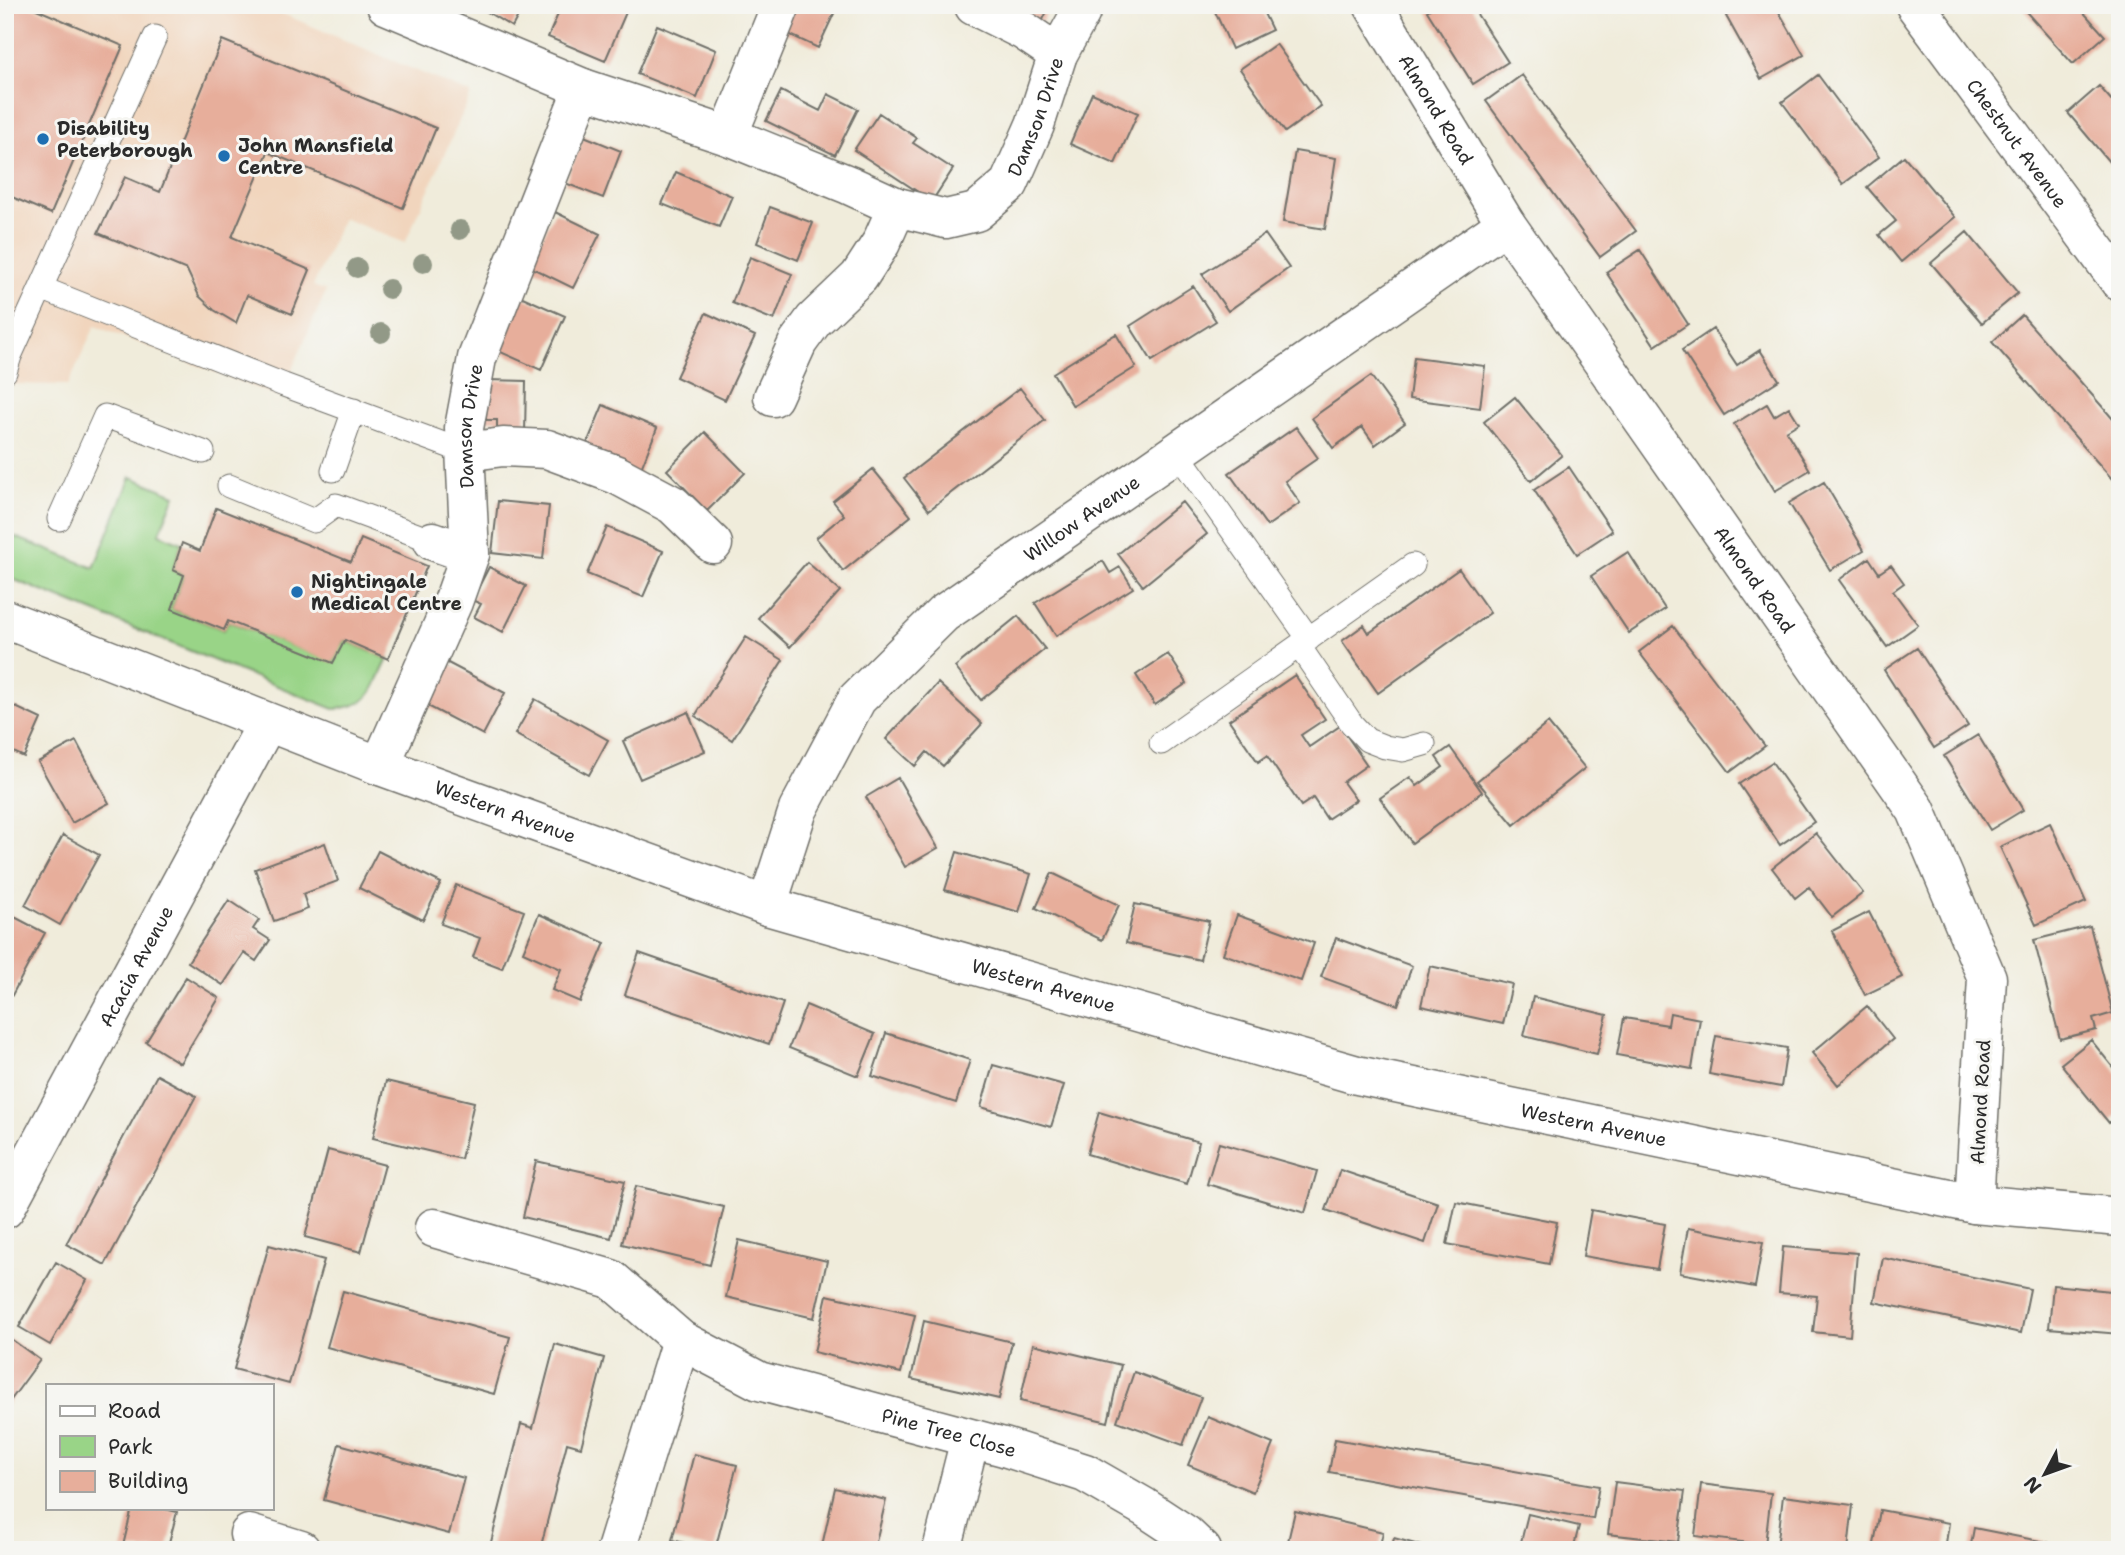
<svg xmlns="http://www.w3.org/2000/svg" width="2125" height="1555" font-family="'Shantell Sans',sans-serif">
<rect width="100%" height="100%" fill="#f6f6f2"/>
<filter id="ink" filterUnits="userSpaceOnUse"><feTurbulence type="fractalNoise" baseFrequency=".0143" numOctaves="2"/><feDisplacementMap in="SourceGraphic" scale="14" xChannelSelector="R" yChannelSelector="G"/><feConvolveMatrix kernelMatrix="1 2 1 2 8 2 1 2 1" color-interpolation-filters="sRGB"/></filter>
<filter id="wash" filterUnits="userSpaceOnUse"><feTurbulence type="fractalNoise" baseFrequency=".00686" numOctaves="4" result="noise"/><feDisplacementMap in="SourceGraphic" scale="28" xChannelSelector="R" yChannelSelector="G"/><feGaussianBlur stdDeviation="1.57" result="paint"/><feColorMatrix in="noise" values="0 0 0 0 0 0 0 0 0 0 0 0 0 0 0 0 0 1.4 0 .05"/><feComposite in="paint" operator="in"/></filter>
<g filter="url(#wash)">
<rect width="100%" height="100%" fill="#f0ecdb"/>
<!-- built -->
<path fill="#f1d5bd" d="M5 5H262L471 94 405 243 343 218 313 286 326 291 280 397 95 326 68 385 5 384Z"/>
<!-- green -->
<path fill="#99d487" stroke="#628059" stroke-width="2" d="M131 477 175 495 159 534 182 543 173 570 184 575 172 609 224 630 228 621 333 662 345 640 388 659C372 691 373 705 334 709L5 576V533L94 568Z"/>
<g id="blocks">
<!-- building -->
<path fill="#e7ae9b" d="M5 5H27L123 46 51 214 5 194V147L10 135 5 133Z
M476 5H524L512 27Z
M562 5H615L627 10 605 61 548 37Z
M794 5H838L818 48 782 31Z
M1007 5H1050L1042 22Z
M1212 5H1260L1272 30 1232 49Z
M1435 5H1471L1508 62 1473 84 1427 11Z
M1745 5H1775L1804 55 1761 79 1726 16Z
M2020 5H2077L2105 36 2073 64Z
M657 25 716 50 697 98 637 74Z
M222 40 436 128 403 208 268 152 232 237 310 270 292 314 247 295 236 323 214 310 199 296 187 270 98 233 125 177 160 192Z
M1276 44 1321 106 1285 132 1240 69Z
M1522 75 1636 231 1600 257 1486 101Z
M1818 75 1879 157 1843 184 1782 102Z
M2099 86 2120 110V175L2068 113Z
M781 91 820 111 828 94 858 109 835 155 766 121Z
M1092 93 1138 113 1115 164 1070 144Z
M879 113 917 138 913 143 953 169 932 201 854 150Z
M584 136 621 151 603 198 565 183Z
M1295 151 1336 158 1325 229 1283 222Z
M1904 156 1955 217 1901 262 1879 235 1896 221 1867 187Z
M676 172 732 196 719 227 662 204Z
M770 207 813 223 798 260 757 243Z
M555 212 600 234 573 288 528 266Z
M1967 232 2018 293 1982 323 1931 263Z
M1265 234 1289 268 1228 311 1202 274Z
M1640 250 1688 324 1655 346 1606 272Z
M750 257 792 274 774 320 732 303Z
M1193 286 1216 321 1152 361 1130 326Z
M518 295 565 316 541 370 494 349Z
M706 313 755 336 725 400 676 377Z
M2022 315 2120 427V488L1992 342Z
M1713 329 1737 365 1760 350 1779 380 1724 415 1682 350Z
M1116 334 1136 367 1073 406 1053 373Z
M1414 357 1485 366 1480 408 1409 399Z
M1371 376 1405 423 1375 445 1362 427 1333 448 1312 418Z
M487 380 526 381 525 434 497 433V420H486Z
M1020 388 1045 420 929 510 904 478Z
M1515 397 1562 455 1531 481 1484 422Z
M1767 404 1774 416 1789 407 1799 423 1786 431 1810 470 1775 491 1734 424Z
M603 405 657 428 638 476 583 453Z
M1296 427 1318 458 1285 481 1300 503 1267 526 1229 473Z
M705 432 745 473 707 511 667 470Z
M1569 467 1612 531 1577 554 1534 490Z
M873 469 911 516 843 571 816 538 844 515 833 501Z
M1824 482 1864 550 1830 570 1789 503Z
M498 501 549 506 543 559 492 553Z
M1182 502 1207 534 1143 586 1118 554Z
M216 508 351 562 361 539 427 566 388 659 345 640 333 663 228 621 224 630 172 609 184 575 173 570 182 543 200 551Z
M607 527 663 551 643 597 587 574Z
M1628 552 1665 609 1629 633 1591 576Z
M1869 558 1879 573 1891 565 1904 583 1893 591 1918 625 1887 647 1839 580Z
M1103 561 1110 573 1120 567 1133 588 1056 636 1035 603Z
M807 562 840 591 790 647 758 618Z
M489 567 526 586 503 632 474 617 481 604 472 600Z
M1459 569 1490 613 1378 693 1342 641 1364 625 1369 633Z
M1018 616 1045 649 981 700 955 667Z
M1673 626 1765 746 1730 772 1639 652Z
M746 637 783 660 732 740 695 716Z
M1917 648 1968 726 1934 748 1884 670Z
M1168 654 1187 683 1155 705 1136 675Z
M444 661 505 693 483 735 422 703Z
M1295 675 1325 719 1301 735 1309 747 1340 726 1367 765 1343 782 1356 800 1327 819 1313 798 1301 806 1267 756 1258 762 1229 720Z
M938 683 982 724 943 766 927 752 915 766 886 739Z
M535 699 608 740 589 775 515 734Z
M5 702 41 719 24 757 5 748Z
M688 712 705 751 640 779 623 741Z
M1548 723 1585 768 1514 825 1477 781Z
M1978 735 2023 810 1990 830 1944 756Z
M76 741 109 803 72 823 38 762Z
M1450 747 1482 792 1412 843 1380 798 1410 777 1417 786 1443 767 1436 757Z
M1772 762 1814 822 1780 845 1739 784Z
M898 778 938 848 905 867 866 797Z
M2050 823 2086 902 2036 925 2000 847Z
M1816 833 1863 893 1832 917 1809 887 1795 898 1772 868Z
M63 835 99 855 60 925 25 905Z
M325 843 338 881 303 894 308 909 274 921 255 869Z
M378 851 441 883 423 920 359 888Z
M957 852 1031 874 1019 912 945 890Z
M1052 873 1119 905 1102 940 1036 908Z
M456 885 524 911 502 968 473 957 480 938 441 924Z
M229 900 259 920 253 929 270 940 256 961 244 953 223 985 188 962Z
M1135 904 1209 921 1200 960 1126 943Z
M5 912 45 933 10 999 5 997Z
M1869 912 1902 977 1865 995 1832 931Z
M539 914 605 943 580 1002 552 990 561 969 523 952Z
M1237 915 1314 943 1301 981 1223 954Z
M2090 926 2113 1013 2093 1019 2096 1030 2060 1039 2034 940Z
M1336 938 1412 966 1398 1005 1321 977Z
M639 953 783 1003 769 1044 625 995Z
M1430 966 1512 984 1503 1024 1421 1006Z
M186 977 219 998 180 1063 146 1042Z
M1533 997 1607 1015 1597 1054 1524 1036Z
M806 1005 875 1034 858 1076 789 1048Z
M1867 1006 1893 1039 1838 1085 1812 1053Z
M1670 1013 1700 1019 1692 1069 1617 1055 1624 1018 1668 1025Z
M886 1033 970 1060 956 1103 872 1076Z
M1716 1036 1787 1048 1781 1087 1709 1074Z
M2091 1040 2120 1076V1114L2109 1123 2061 1064Z
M993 1065 1064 1085 1051 1127 981 1107Z
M157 1075 196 1096 105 1265 66 1244Z
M386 1081 474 1102 461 1159 373 1138Z
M1099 1112 1199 1142 1187 1184 1087 1154Z
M1219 1143 1317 1171 1305 1213 1207 1184Z
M328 1150 385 1165 361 1252 305 1237Z
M536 1161 625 1181 611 1238 523 1217Z
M1340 1170 1438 1203 1425 1243 1326 1210Z
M636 1186 724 1207 710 1265 622 1244Z
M1456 1202 1557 1222 1549 1264 1447 1244Z
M1591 1210 1665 1224 1657 1269 1583 1256Z
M1688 1228 1763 1242 1755 1287 1680 1273Z
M739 1240 827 1261 814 1318 726 1297Z
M269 1245 324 1260 289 1384 234 1369Z
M1783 1247 1857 1253 1850 1336 1813 1332 1817 1296 1779 1293Z
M1883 1258 2030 1289 2021 1333 1874 1302Z
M56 1262 87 1280 50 1345 19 1327Z
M2053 1285 2120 1292V1334L2049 1328Z
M343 1291 510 1337 494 1394 327 1347Z
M827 1295 915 1315 901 1373 814 1352Z
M924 1321 1012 1342 999 1399 911 1379Z
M11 1339 40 1360 5 1408V1347Z
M555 1344 604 1358 581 1447 567 1443 540 1550H502L490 1546 521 1424 533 1428Z
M1033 1344 1121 1365 1108 1422 1020 1401Z
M1134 1372 1201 1397 1183 1445 1117 1421Z
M1208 1417 1273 1444 1253 1492 1188 1465Z
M1335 1439 1599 1486 1593 1519 1329 1472Z
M339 1444 464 1478 449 1534 324 1500Z
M694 1454 737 1465 715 1550 672 1540Z
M1615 1482 1685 1491 1678 1542 1608 1534Z
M1701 1484 1771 1493 1765 1545 1695 1536Z
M835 1488 886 1500 874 1550H821Z
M1783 1496 1853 1505 1848 1550 1777 1548Z
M132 1508H161L177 1512 167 1550H122Z
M1880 1510 1949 1523 1945 1550H1873Z
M1295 1511 1383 1532 1379 1550H1286Z
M1528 1514 1579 1526 1573 1550H1519Z
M1974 1528 2050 1543 2048 1550H1970Z
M1394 1538 1433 1549V1550H1391Z
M2076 1543 2101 1549V1550H2075Z"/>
</g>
</g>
<g filter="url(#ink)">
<use href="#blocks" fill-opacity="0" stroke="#706f69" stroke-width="2"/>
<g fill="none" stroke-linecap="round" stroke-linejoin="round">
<defs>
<path id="service" d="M41 288 284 385 465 452
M5 372 10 356 155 37
M1176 451 1309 639
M333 470 354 410
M229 486 314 521 336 505 433 541
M59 519 105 416 203 452
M1299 646 1352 724 1367 740 1385 747 1403 750 1424 744
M1161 743 1413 565"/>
<g id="minor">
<path d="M386 5 583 88"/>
<path id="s1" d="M1373 5 1506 224 1916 810 1987 978 1974 1204"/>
<path id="s2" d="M1915 5 2120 282"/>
<path d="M974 6 1024 31 1058 54"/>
<path d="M728 136 781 5"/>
<path d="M773 397 798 342 814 320 859 277 881 243 897 207"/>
<path d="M465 452 503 447 547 449 617 475 673 505 713 544"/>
<path d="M433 541 470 554"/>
<path id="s3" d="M5 619 380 766 767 906 1357 1075 1974 1204 2120 1217"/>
<path id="s4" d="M380 766 453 602 470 554 464 428 477 358 583 88 728 136 849 185 897 207 946 219 976 212 1009 184 1035 125 1058 54 1081 12"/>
<path id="s5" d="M767 906 798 810 857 699 943 614 1506 224"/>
<path id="s6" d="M5 1209 267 723"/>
<path id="s7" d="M434 1228 611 1279 681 1340 759 1381 1004 1447 1085 1473 1144 1507 1185 1534 1202 1550"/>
<path d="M249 1534 301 1550"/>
<path d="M616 1550 681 1340"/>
<path d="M942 1550 970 1439"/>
</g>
</defs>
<!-- service casing -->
<use href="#service" stroke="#706f69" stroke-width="25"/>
<!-- minor casing -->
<use href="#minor" stroke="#706f69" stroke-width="41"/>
<!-- service -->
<use href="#service" stroke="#fff" stroke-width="23"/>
<!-- minor -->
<use href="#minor" stroke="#fff" stroke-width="38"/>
</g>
<!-- trees -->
<g fill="#929987">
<circle cx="460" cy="230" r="10"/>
<circle cx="423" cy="263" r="10"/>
<circle cx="357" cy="268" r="10"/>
<circle cx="389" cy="289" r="10"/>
<circle cx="381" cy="333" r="10"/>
</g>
</g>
<!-- markers -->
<g fill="#1f6fb2" stroke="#f6f6f2" stroke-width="2.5">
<circle cx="43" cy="139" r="7"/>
<circle cx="224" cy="156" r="7"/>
<circle cx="297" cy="592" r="7"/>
</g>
<g text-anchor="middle" stroke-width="6" stroke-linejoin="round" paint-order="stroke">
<!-- street labels -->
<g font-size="19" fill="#2b2b2b" stroke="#f6f6f2">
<text dy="7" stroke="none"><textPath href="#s1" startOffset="122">Almond Road</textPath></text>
<text dy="7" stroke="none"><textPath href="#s4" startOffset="1251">Damson Drive</textPath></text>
<text dy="7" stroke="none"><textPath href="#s2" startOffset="172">Chestnut Avenue</textPath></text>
<text dy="7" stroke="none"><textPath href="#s4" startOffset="359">Damson Drive</textPath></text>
<text dy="7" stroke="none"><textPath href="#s5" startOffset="516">Willow Avenue</textPath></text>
<text dy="7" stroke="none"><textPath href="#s1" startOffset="690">Almond Road</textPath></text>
<text dy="7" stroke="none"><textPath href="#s3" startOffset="536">Western Avenue</textPath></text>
<text dy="7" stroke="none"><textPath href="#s6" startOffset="276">Acacia Avenue</textPath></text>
<text dy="7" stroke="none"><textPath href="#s3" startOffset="1102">Western Avenue</textPath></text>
<text transform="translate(1980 1102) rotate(-87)" y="7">Almond Road</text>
<text dy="7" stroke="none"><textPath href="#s3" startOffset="1670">Western Avenue</textPath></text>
<text dy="7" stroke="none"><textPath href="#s7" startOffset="562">Pine Tree Close</textPath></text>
</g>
<!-- poi labels -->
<g font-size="19" font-weight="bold" fill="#2b2b2b" stroke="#f6f6f2" text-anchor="start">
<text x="57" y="135">Disability<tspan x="57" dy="22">Peterborough</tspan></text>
<text x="238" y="152">John Mansfield<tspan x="238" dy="22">Centre</tspan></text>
<text x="311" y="588">Nightingale<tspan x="311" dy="22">Medical Centre</tspan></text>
</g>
</g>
<!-- margin -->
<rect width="2125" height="1555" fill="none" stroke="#f6f6f2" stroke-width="28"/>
<!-- legend -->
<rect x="46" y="1384" width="228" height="126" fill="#f6f6f2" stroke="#a5a5a2" stroke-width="2"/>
<rect x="60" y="1406" width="35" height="10" fill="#ffffff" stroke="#a5a5a2" stroke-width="2"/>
<text x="108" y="1418" font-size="21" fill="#2b2b2b">Road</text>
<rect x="60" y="1436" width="35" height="21" fill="#99d487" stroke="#a5a5a2" stroke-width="2"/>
<text x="108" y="1454" font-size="21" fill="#2b2b2b">Park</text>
<rect x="60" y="1471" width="35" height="21" fill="#e7ae9b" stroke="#a5a5a2" stroke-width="2"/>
<text x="108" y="1488" font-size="21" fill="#2b2b2b">Building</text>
<!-- north arrow -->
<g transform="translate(2045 1474) rotate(229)" stroke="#f6f6f2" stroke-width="5" paint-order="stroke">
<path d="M0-5L12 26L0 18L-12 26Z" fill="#2b2b2b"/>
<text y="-10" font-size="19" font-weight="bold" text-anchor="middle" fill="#2b2b2b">N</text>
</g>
</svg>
